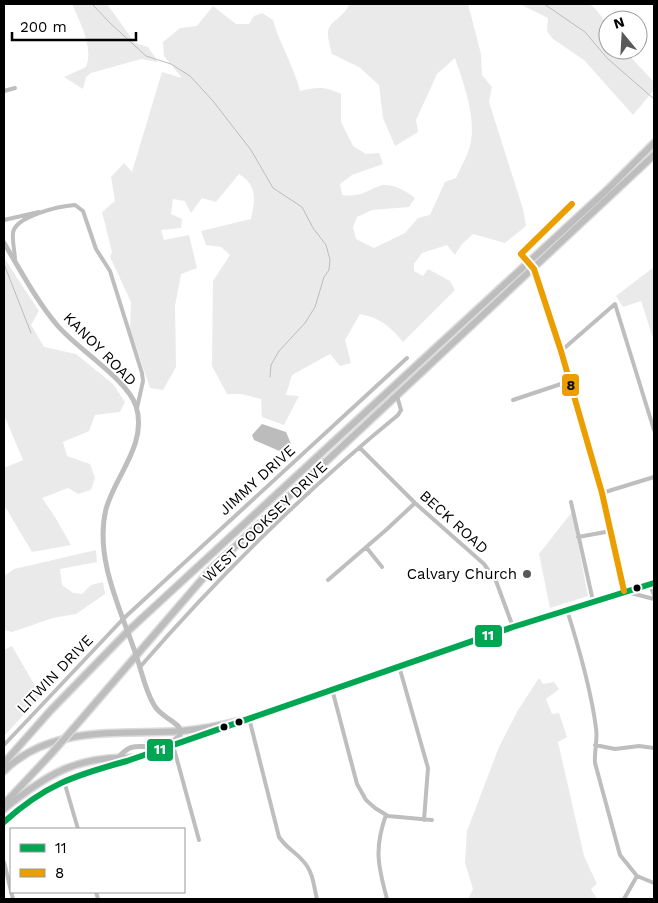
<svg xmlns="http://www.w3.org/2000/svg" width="658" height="903" font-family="'Work Sans',sans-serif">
<rect width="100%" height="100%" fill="#fff"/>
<!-- green -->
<path fill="#eaeaea" d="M72 4H107L135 43 148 47 158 62 141 59 91 73 86 77 83 89 64 77 86 67C94 47 80 23 72 4Z
M350 4H468L481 54 482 75 492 87 489 102 523 209 526 226 505 243 473 234 461 245 455 255 447 245 422 253 414 264V271L423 276 428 269 450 281 455 290 403 342C391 327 379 317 360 314L345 340 351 363 340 366 330 354 292 375 286 395 299 396 284 425 262 417 261 399 241 394H227L212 366 213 281 230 255 221 247 206 245 201 231 251 219C255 199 258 186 239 174L216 202 202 198 191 213 185 201 173 199 171 214 182 219 181 228 161 230 164 240 189 235 197 268 181 274 175 306 176 367 163 390 150 388 130 329 131 302 110 257 112 252 102 212 115 201 111 177 124 163 132 172 162 72 182 78 164 56 163 42 180 28 197 26 213 6 236 24H249L254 16 262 13 273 20C280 45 294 66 300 91 316 87 326 86 341 94V122L353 146 366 154 379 153 383 164 352 175 340 184 342 195C377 200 374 168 415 198L409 207 372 210 357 217 353 227 356 239 374 248 405 233 418 218 430 215 445 182 456 178C460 168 466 159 469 149 478 121 464 85 455 58L437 74 416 120 418 132 395 146 383 118 379 85 359 67 332 54C321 17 335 29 350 4Z
M520 4H589C606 15 608 31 608 50H624L654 82V90L633 115 584 60 553 39 547 31 548 18Z
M4 258 39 311 31 325 44 347 76 354 113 384 125 402 120 412 95 415 89 431 63 442 67 456 90 464 95 478 91 490 78 494 68 488 42 498 55 517 71 545 32 552 4 505V468L23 460 4 415Z
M654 267V341L641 301 623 307 616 296Z
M572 512 588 596 550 608 539 554Z
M96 550 97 562 60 569 62 585 73 593 82 594 91 585 103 582 105 594 76 614 53 618 12 632 4 630V576L14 569Z
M12 646 41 696 4 736V650Z
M539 678 543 684 554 682 559 689 546 699 552 714 559 713 567 737 558 742 584 856 597 884 591 889 597 899H468L473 889 465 863 467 831 499 747 518 710Z"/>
<!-- water -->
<path fill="#bcbcbc" d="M262 424 286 432 291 444V456L254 440 252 435Z"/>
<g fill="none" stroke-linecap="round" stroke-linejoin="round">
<!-- stream -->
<path stroke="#bcbcbc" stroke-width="1" d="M92 4 110 23 146 56 171 64 190 76 213 101 251 150 273 188 302 207 313 228 326 245 330 260 329 270 324 277 315 307 305 323 279 351 271 365 270 377
M544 4 585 32 607 58 654 99
M4 264 31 333"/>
<defs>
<path id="trunk" d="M72 730 210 570 654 155
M4 763 51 710 128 631 608 189 654 143
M4 771C51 724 122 735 182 731 201 729 219 726 238 721
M5 803 51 754
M4 809C47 774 78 755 135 758"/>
</defs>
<!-- trunk casing -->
<use href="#trunk" stroke="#dbdbdb" stroke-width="9"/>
<!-- minor -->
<path stroke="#bebebe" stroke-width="4" d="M4 91 15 88
M4 220 39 212
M15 260C15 252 12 241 13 233 15 216 60 206 75 205L83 211 96 249 110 271 142 373 143 381 137 408
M529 262 521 254 572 204
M561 351 615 304 654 430
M513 400 570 381
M360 448 415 503 484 564 496 581 513 627
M602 493 654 477
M571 502 593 601
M578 537 611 531
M366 547 382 567
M328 580 386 530 415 503
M650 585 654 595
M627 592 654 599
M567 610C579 648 591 689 596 728 598 740 594 751 595 763L620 855 637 876 654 883
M399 666 428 768 424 820
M140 667C219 576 305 491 398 415L401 410 397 396
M332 689 357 784 366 800 375 808 388 816 432 820
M249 718 279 837C288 850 295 851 304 862 313 872 314 887 317 899
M4 745 123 619 407 358
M173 745 199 840
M595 745 615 749 639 746 654 748
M64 781 78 829
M386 815C374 848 378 866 387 899
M4 862 13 899
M96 892 98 899
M624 899 637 876"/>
<!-- tertiary -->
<path stroke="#bebebe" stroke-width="5" d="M4 243C21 271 36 300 57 325 77 349 127 379 136 406 148 444 115 476 106 509 94 558 121 610 136 655 142 672 145 690 154 705 160 716 172 719 179 727L181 742
M529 262 534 269C569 375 601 482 624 591
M117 759C133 740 138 749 159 746 167 745 174 740 180 736
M4 822 43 791 78 775 133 759"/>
<!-- secondary -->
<path stroke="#c1c1c1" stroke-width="5.5" d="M135 758 513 627 654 583"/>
<!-- trunk -->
<use href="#trunk" stroke="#bdbdbd" stroke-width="6"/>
<defs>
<path id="trunk-bridge" d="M51 754 72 730"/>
</defs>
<!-- trunk-bridge casing -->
<use href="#trunk-bridge" stroke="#dbdbdb" stroke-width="9" stroke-linecap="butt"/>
<!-- trunk-bridge -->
<use href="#trunk-bridge" stroke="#bdbdbd" stroke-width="6"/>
<defs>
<path id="bus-1" d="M4 822C45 785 75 775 127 761L513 627 654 583"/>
<path id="bus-2" d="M572 204 521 254 534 269 561 351 602 493 624 591"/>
</defs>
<!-- bus-1 casing -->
<use href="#bus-1" stroke="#fff" stroke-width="10"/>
<!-- bus-2 casing -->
<use href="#bus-2" stroke="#fff" stroke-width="10"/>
<!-- bus-1 -->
<use href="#bus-1" stroke="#00a651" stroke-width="6"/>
<!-- bus-2 -->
<use href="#bus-2" stroke="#eb9e00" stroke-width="6"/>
</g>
<!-- markers -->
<circle fill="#595959" stroke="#fff" stroke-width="2" cx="527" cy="574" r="5"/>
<g fill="#000" stroke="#fff" stroke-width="2">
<circle cx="637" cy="588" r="4.5"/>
<circle cx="239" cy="722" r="4.5"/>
<circle cx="224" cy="727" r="4.5"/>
</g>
<g text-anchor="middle" stroke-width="4" stroke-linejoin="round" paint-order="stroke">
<!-- street labels -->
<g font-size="15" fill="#000" stroke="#fff">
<text transform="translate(100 349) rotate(45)" y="5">KANOY ROAD</text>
<text transform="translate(257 480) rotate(-42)" y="5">JIMMY DRIVE</text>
<text transform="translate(265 522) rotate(-44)" y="5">WEST COOKSEY DRIVE</text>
<text transform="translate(454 522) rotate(42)" y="5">BECK ROAD</text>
<text transform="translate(55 674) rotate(-46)" y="5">LITWIN DRIVE</text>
</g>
<!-- poi labels -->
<g font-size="15" fill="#000" stroke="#fff" text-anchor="end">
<text x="517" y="579">Calvary Church</text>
</g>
</g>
<g stroke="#fff" stroke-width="2">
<rect x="561" y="373" width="19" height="24" rx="5" fill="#eb9e00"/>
<rect x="474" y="624" width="29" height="24" rx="5" fill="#00a651"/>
<rect x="146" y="738" width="28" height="24" rx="5" fill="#00a651"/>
</g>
<g font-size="14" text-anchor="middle" font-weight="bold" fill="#fff">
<text x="488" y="640">11</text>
<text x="160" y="754">11</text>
</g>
<g font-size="14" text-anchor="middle" font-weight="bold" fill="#111">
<text x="571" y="390">8</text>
</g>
<!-- border -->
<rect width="658" height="903" fill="none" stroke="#000000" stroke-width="10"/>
<!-- legend -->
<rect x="10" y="828" width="175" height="65" fill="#ffffff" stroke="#999999"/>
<rect x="20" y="844" width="25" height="8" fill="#00a651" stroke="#999999"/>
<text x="55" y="853" font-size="15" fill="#000000">11</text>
<rect x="20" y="869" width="25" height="8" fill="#eb9e00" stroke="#999999"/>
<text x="55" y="878" font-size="15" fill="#000000">8</text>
<!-- north arrow -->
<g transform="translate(623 35) rotate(342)"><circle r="24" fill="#ffffff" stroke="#999999"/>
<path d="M0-4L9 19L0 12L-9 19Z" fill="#595959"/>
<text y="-8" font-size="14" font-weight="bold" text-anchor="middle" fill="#000000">N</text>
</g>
<!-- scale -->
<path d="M12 32v8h124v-8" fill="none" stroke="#000000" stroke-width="2.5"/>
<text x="20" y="32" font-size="15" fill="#000000" stroke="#ffffff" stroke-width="4" paint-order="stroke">200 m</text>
</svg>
